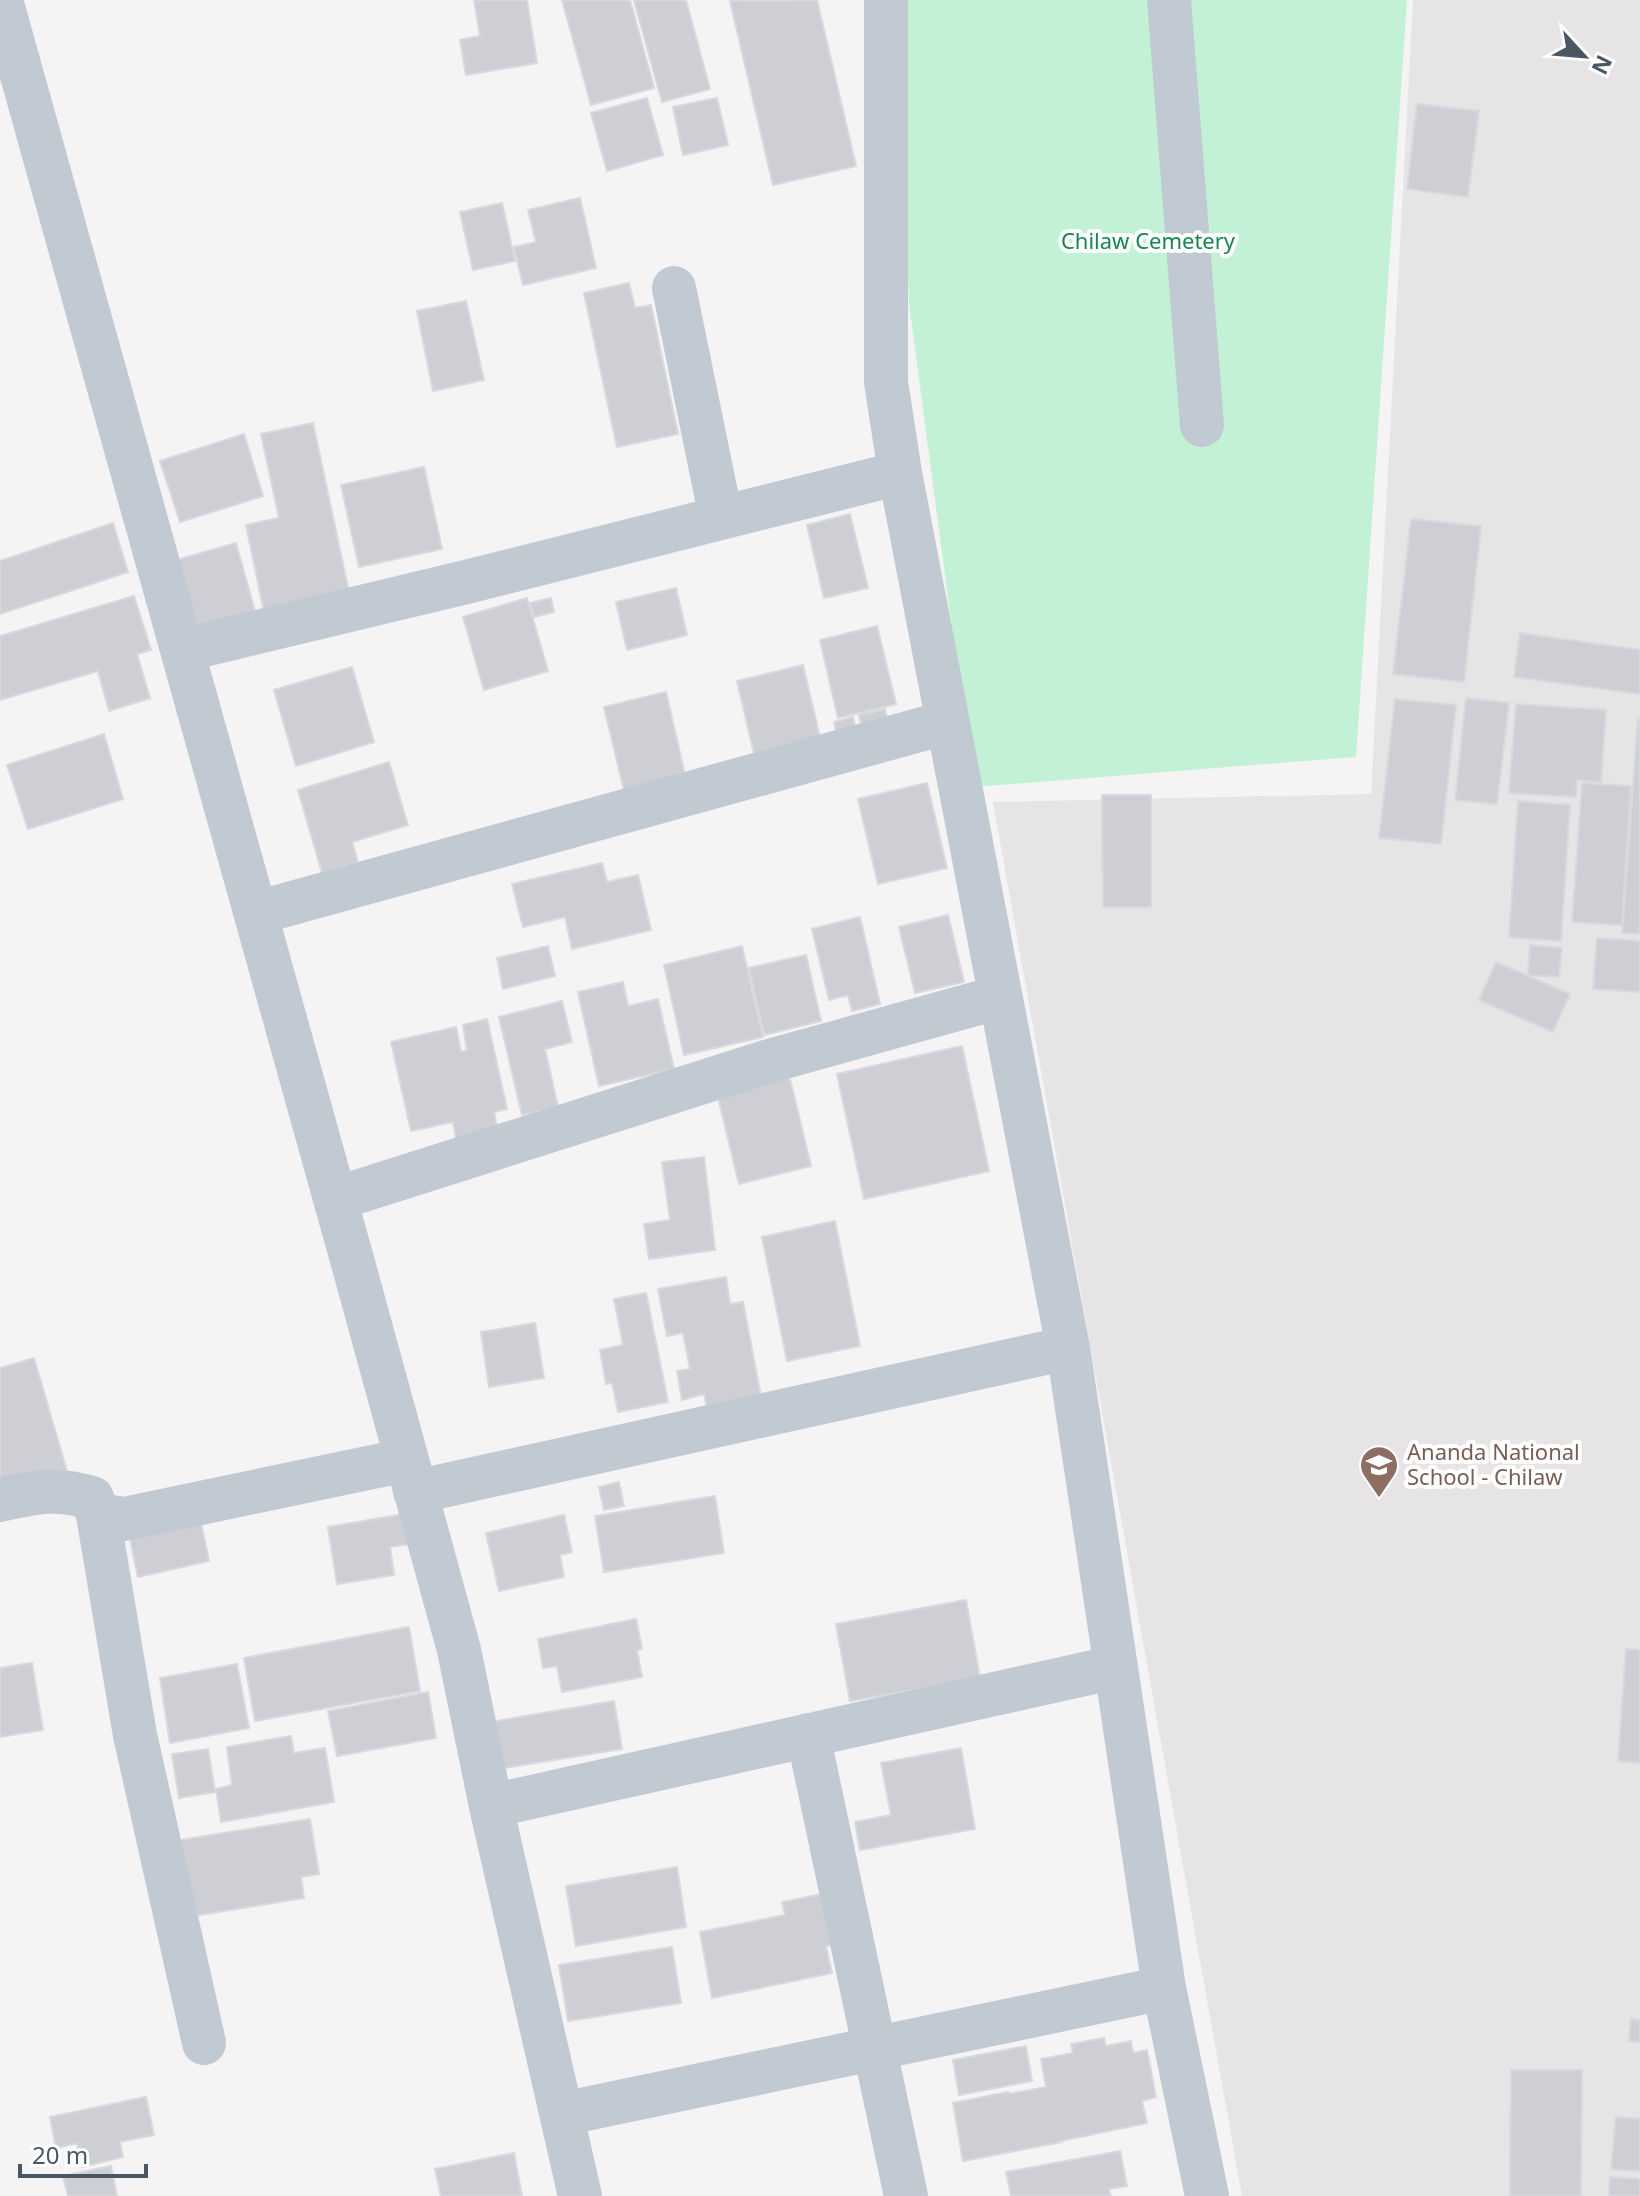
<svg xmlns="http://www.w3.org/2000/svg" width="1640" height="2196" font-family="'Noto Sans',sans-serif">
<rect width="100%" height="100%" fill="#f5f3f3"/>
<!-- education -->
<path fill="#e6e4e5" d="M1413 0H1640V2196H1242L993 802 1371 794Z"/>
<!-- green -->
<path fill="#c3f1d5" d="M899 0H1407L1356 757 973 787 909 303Z"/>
<!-- building -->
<path fill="#cdcfd5" stroke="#d7d9de" stroke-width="2" d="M474 0H527L537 63 466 75 460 40 480 36Z
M562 0H630L654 88 591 105Z
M634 0H686L710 89 662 102Z
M817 0 856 166 773 185 730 1Z
M647 98 663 155 607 171 591 113Z
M717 98 728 145 683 155 673 107Z
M1417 104 1479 111 1468 197 1407 189Z
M580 198 596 268 523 285 514 247 536 242 528 210Z
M502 203 515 261 473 270 460 212Z
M629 283 635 308 651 305 678 434 617 447 584 293Z
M466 301 484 380 433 391 417 311Z
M313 423 350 597 265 617 246 525 279 518 261 434Z
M244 434 263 496 180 522 160 461Z
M424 467 442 549 359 567 341 485Z
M850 514 868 588 824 598 807 525Z
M1411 519 1481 526 1464 682 1393 674Z
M113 523 128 572 0 614V561Z
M236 543 258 622 189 642 166 563Z
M676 588 687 635 627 650 616 602Z
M134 596 151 650 137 654 150 698 109 711 98 671 0 700V636Z
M527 598 548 671 484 690 463 617Z
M551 598 554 612 534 617 530 603Z
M877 626 896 704 838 718 820 640Z
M1520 633 1640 650V694L1514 677Z
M803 665 822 746 756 762 737 681Z
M352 667 374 742 296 766 274 690Z
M666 692 688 788 627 803 604 707Z
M1466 698 1509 703 1497 804 1455 800Z
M1395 699 1456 705 1441 844 1379 838Z
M1516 704 1606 710 1601 782 1577 780 1576 797 1509 793Z
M885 709 890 732 864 738 859 715Z
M853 717 858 740 839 744 834 722Z
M1638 718H1640V934L1622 933Z
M104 734 123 799 28 829 7 765Z
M389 762 408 825 352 842 358 862 322 873 298 790Z
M927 783 947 868 878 884 858 799Z
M1582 783 1631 786 1622 925 1572 922Z
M1102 795H1151V907H1103Z
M1518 801 1570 805 1561 941 1509 937Z
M602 863 607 882 638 875 651 930 572 949 565 917 523 927 512 884Z
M948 915 964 982 915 993 899 927Z
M860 917 880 1004 852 1011 848 995 829 1000 812 929Z
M1597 938 1640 941V992L1593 989Z
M1530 945 1562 948 1559 977 1528 975Z
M548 946 555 976 503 989 497 958Z
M742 946 763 1037 684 1055 664 965Z
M806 955 821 1021 764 1035 749 968Z
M1496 962 1570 994 1553 1032 1479 1000Z
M623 982 628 1006 658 999 674 1069 599 1086 578 992Z
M562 1001 572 1042 545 1049 558 1107 522 1115 499 1017Z
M487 1019 507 1109 494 1112 499 1138 458 1147 453 1122 411 1131 391 1042 456 1027 461 1052 467 1050 463 1025Z
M962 1046 989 1171 864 1199 837 1074Z
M788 1071 811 1166 739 1184 716 1089Z
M704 1157 715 1250 649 1259 644 1224 670 1220 662 1162Z
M835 1221 860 1346 787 1361 762 1237Z
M726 1277 730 1304 743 1302 761 1397 707 1408 704 1394 682 1400 677 1371 690 1369 683 1333 667 1336 658 1289Z
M646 1293 668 1402 618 1412 612 1383 606 1384 600 1350 623 1345 614 1299Z
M535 1323 544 1378 489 1387 481 1332Z
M34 1358 69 1478 0 1499V1368Z
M619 1482 624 1506 604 1510 599 1487Z
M715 1496 724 1553 604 1572 595 1516Z
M405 1514 410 1544 390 1547 394 1575 337 1584 328 1527Z
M564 1515 572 1552 560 1555 564 1577 499 1591 486 1533Z
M201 1523 209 1561 138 1577 130 1539Z
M966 1600 980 1678 850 1701 836 1624Z
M636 1619 642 1649 637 1650 642 1677 562 1692 557 1666 543 1668 538 1639Z
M409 1627 420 1691 255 1721 244 1658Z
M1626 1649 1640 1650V1763L1618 1761Z
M32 1663 43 1730 0 1737V1668Z
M237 1664 249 1728 170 1743 160 1678Z
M428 1692 436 1738 337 1756 328 1711Z
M614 1701 622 1749 498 1769 491 1722Z
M291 1736 294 1753 325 1748 334 1802 221 1822 216 1789 232 1785 227 1747Z
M961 1748 975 1829 860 1850 855 1822 891 1815 881 1763Z
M208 1749 215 1792 179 1798 172 1754Z
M310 1819 319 1874 301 1877 304 1898 181 1918 168 1842Z
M677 1867 686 1927 576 1946 566 1886Z
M828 1893 838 1944 826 1946 832 1973 712 1998 700 1932 785 1915 782 1902Z
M672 1947 681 2003 568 2021 559 1965Z
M1631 2019 1640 2020V2042L1629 2041Z
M1104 2038 1106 2046 1131 2041 1133 2053 1147 2050 1156 2097 1142 2101 1147 2123 1061 2141 1062 2142 963 2161 953 2103 1008 2092V2094L1046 2087 1041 2059 1073 2053 1071 2044Z
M1026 2046 1032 2081 959 2095 953 2060Z
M1511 2070H1582L1581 2196H1510Z
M146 2097 154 2135 120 2142 123 2157 82 2167 77 2143 56 2148 50 2117Z
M1616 2117 1640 2119V2171L1611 2169Z
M1120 2151 1127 2186 1109 2189 1111 2196H1011L1006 2172Z
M514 2153 522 2196H441L435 2169Z
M111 2166 117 2196H68L63 2176Z
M1610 2177 1640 2179V2196H1609Z"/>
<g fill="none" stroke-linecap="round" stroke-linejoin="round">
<!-- minor -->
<path stroke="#c1cad2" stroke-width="44" d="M1 0 356 1274 459 1650 491 1806 580 2196
M886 0V382L900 473 1068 1348 1164 1988 1207 2196
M1169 0 1202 425
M674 288 721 518
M183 650 466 582 900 473
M256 913 948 722
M335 1199 766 1062 1000 997
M415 1492 1068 1348
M0 1500C36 1492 55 1487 92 1498L98 1515 124 1519 406 1460
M98 1515 135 1735 204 2043
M808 1735 906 2196
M491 1806 1116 1667
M562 2114 1164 1988"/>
</g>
<!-- icons -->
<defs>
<symbol id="school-pin" viewBox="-11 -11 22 30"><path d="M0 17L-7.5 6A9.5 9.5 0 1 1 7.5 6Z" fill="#8d6e63" stroke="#fff"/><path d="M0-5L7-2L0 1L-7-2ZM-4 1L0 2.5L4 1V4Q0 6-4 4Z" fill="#fff"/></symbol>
</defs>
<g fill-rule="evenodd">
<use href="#school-pin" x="1357" y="1443" width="44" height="60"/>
</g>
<g text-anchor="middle" stroke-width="8" stroke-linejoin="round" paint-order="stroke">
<!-- park labels -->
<g font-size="22" fill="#17864f" stroke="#fff">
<text x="1148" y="249">Chilaw Cemetery</text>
</g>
<!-- education labels -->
<g font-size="22" fill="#785e54" stroke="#fff" text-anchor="start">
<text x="1407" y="1460">Ananda National<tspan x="1407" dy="25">School - Chilaw</tspan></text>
</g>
</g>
<!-- north arrow -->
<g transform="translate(1584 56) rotate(116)" stroke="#ffffff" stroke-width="6" paint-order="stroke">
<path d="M0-6L14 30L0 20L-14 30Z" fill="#4a5661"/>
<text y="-12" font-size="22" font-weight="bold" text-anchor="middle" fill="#4a5661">N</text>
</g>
<!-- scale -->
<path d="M20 2164v12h126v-12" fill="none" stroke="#4a5661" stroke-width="4"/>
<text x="32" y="2164" font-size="24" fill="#4a5661" stroke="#ffffff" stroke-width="6" paint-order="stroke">20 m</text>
</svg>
